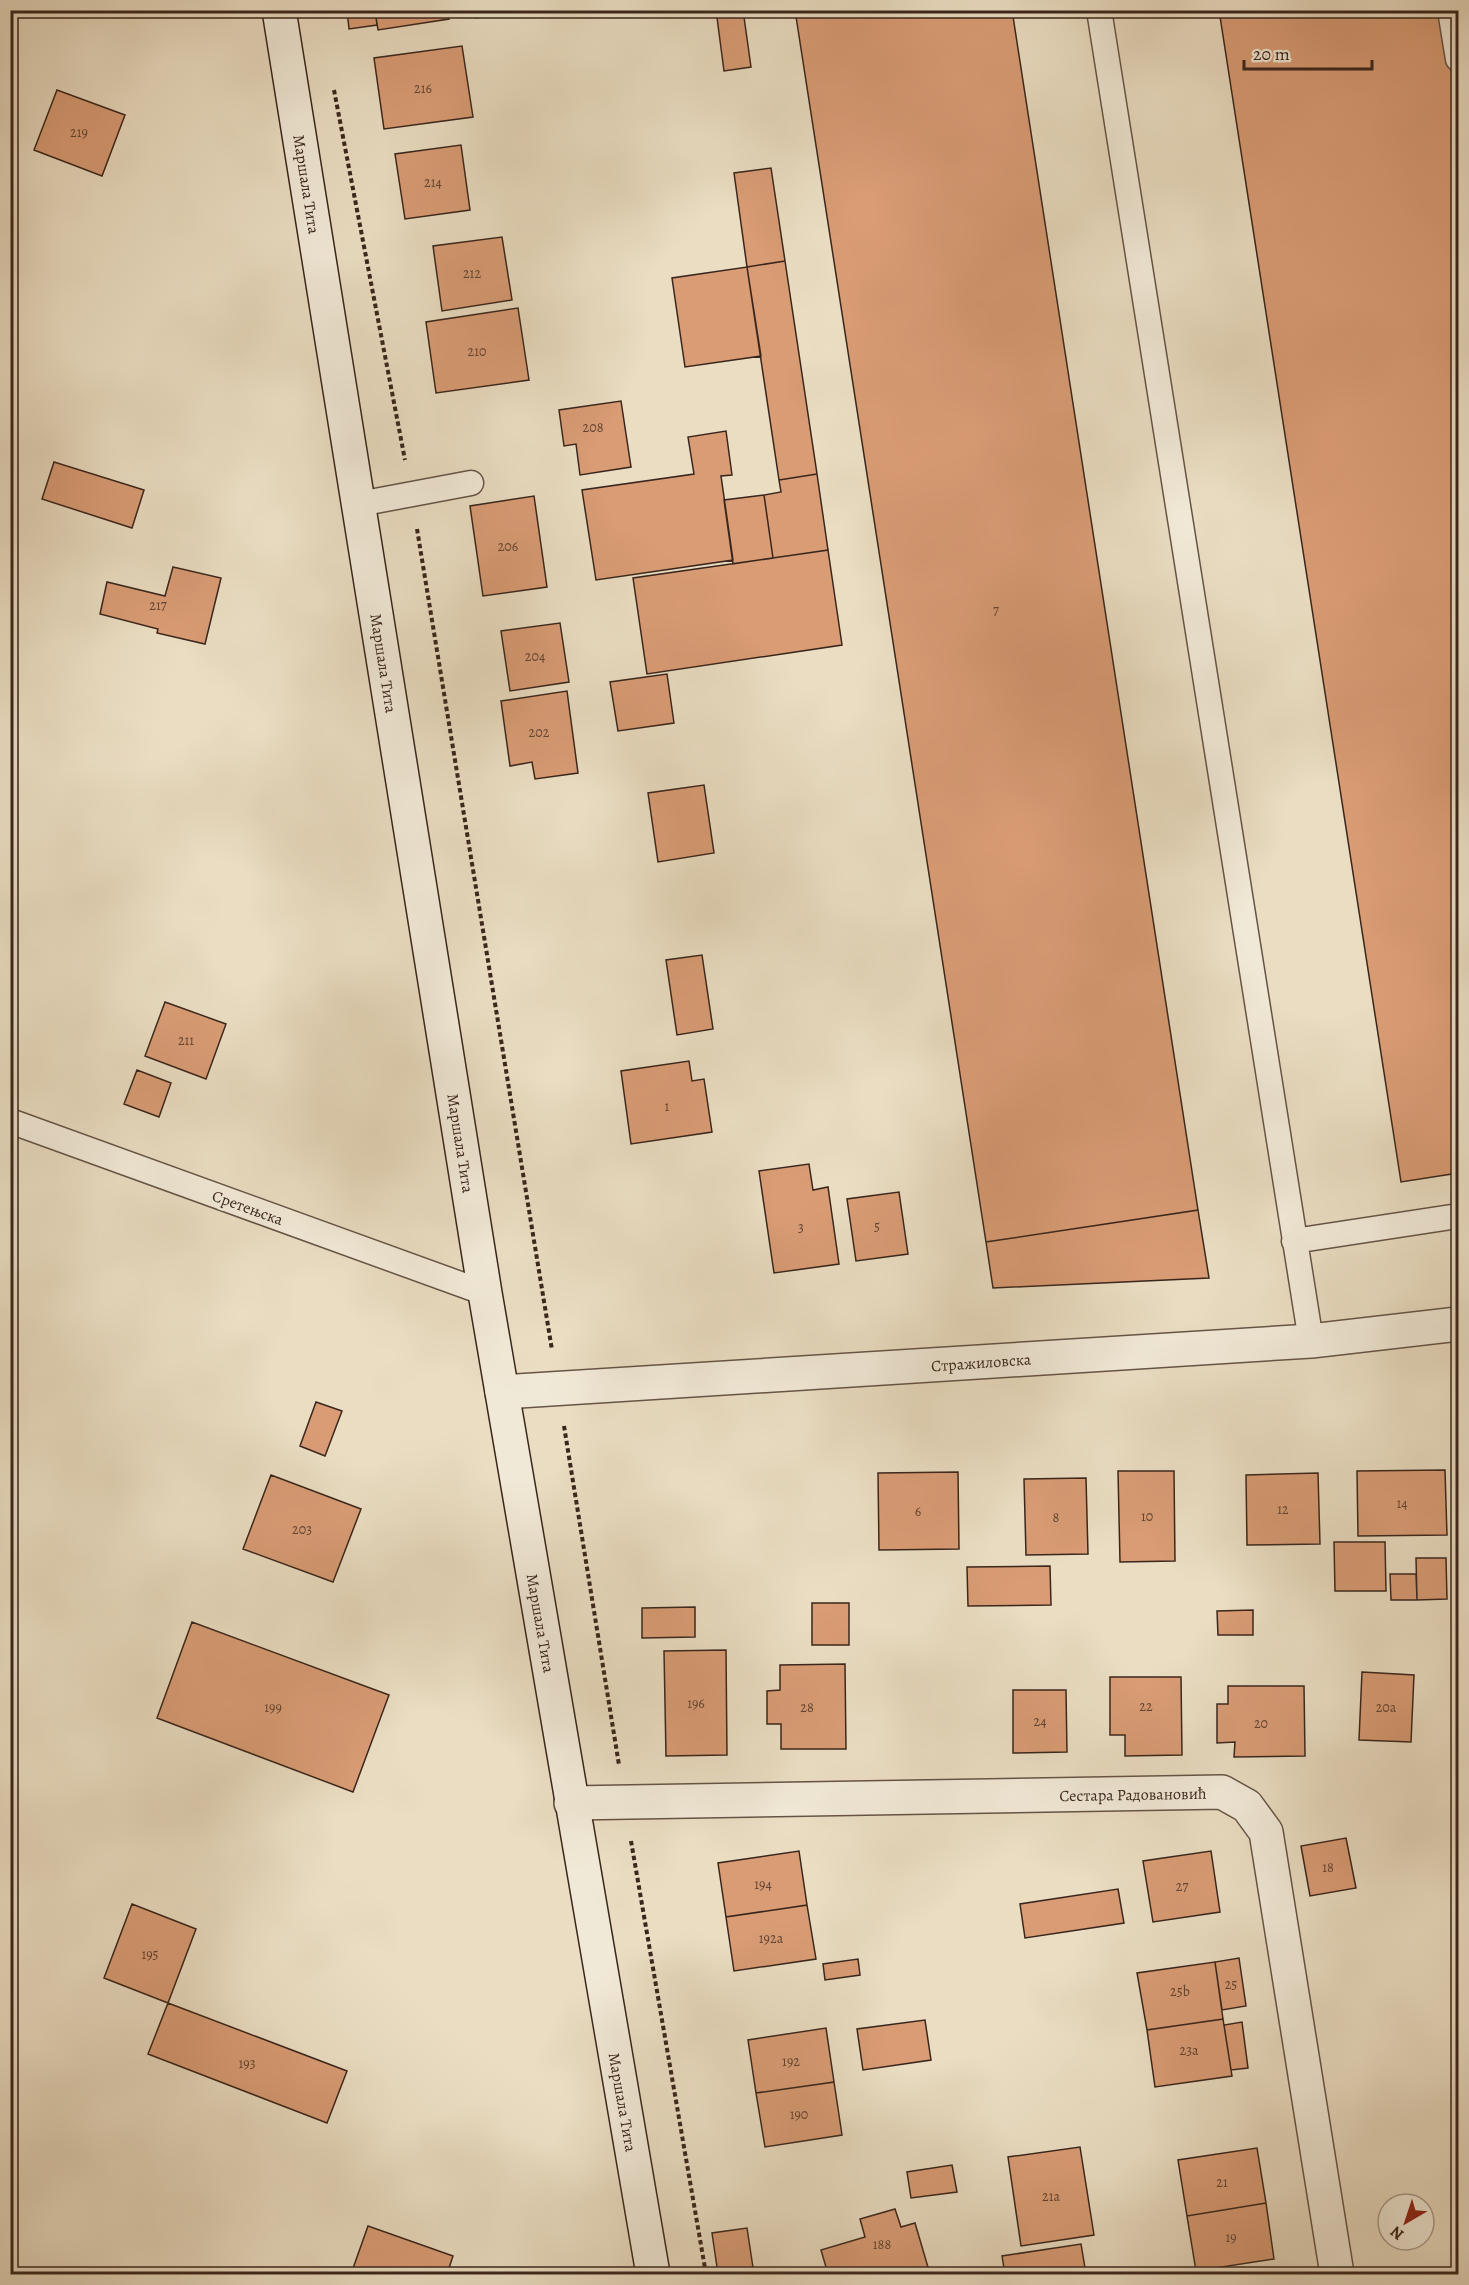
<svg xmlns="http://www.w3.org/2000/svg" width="1469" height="2285" font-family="Alegreya,serif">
<rect width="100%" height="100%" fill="#eaddc2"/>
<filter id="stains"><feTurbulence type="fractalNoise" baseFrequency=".00333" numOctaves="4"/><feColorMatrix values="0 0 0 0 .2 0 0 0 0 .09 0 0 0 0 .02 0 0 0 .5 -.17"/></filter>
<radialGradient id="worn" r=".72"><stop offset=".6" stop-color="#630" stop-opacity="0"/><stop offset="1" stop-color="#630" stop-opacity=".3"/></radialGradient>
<!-- building -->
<path fill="#d99c75" stroke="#3a261c" stroke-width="1.5" d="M347 10H375L377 25 349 29Z
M375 10H448L449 19 378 30Z
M475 10H525L476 18Z
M716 10H743L751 67 724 71Z
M795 10H1012L1198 1210 986 1242Z
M1219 10H1442L1458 113V1173L1401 1182Z
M462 46 473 117 384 129 374 58Z
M57 90 125 115 102 176 34 150Z
M461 145 470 210 405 219 395 154Z
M771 168 785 261 747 267 734 173Z
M502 237 512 300 442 311 433 246Z
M785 261 817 474 779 480 747 267Z
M747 267 761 356 685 367 672 278Z
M518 308 529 380 436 393 426 322Z
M621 401 631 467 580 475 576 444 564 446 559 410Z
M726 431 732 475 721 476 733 560 596 580 582 490 694 474 688 437Z
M54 462 144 490 132 528 42 499Z
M817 474 828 550 773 558 764 495 781 492 779 480Z
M764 495 773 558 733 564 724 500Z
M534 496 547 587 483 596 470 506Z
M828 550 842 645 647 674 633 578Z
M173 567 221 578 205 644 157 633 158 629 100 614 107 582 165 596Z
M560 623 569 682 510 691 501 631Z
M667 674 674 723 618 731 610 682Z
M567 691 578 773 535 779 532 762 510 766 501 701Z
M704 785 714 853 658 862 648 793Z
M702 955 713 1029 677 1035 666 960Z
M165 1002 226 1024 206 1079 145 1056Z
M689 1061 692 1081 704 1079 712 1132 631 1144 621 1071Z
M137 1070 171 1083 159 1117 124 1104Z
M809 1164 813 1190 828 1187 839 1264 774 1273 759 1171Z
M899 1192 908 1254 856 1261 847 1199Z
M1198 1210 1209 1278 993 1288 986 1242Z
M316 1402 342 1411 325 1456 300 1446Z
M1445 1470 1447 1535 1358 1536 1357 1471Z
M1118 1471H1174L1175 1561 1120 1562Z
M958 1472 959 1549 879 1550 878 1473Z
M1318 1473 1320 1544 1247 1545 1246 1475Z
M271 1475 361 1509 333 1582 243 1549Z
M1086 1478 1088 1554 1026 1555 1024 1479Z
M1334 1542H1385L1386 1591H1335Z
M1416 1558H1446L1447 1599 1417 1600Z
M1050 1566 1051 1605 968 1606 967 1567Z
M1390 1574H1416L1417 1600H1391Z
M812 1603H849V1645H812Z
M695 1607V1637L642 1638V1608Z
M1253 1610V1635H1218L1217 1611Z
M192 1622 389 1695 353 1792 157 1718Z
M726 1650 727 1755 666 1756 664 1651Z
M845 1664 846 1749H781V1724H767V1691L780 1690V1665Z
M1362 1672 1414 1675 1411 1742 1359 1740Z
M1110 1677H1181L1182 1755 1125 1756V1735H1110Z
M1228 1686H1304L1305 1756 1234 1757 1235 1742 1217 1743V1704H1228Z
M1013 1690H1066L1067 1752 1013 1753Z
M1346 1838 1356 1888 1310 1896 1301 1846Z
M799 1851 807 1905 726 1917 718 1863Z
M1211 1851 1220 1912 1153 1922 1143 1861Z
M1118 1889 1124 1923 1025 1938 1020 1904Z
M132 1904 196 1929 168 2003 104 1978Z
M807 1905 816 1959 734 1971 726 1917Z
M1239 1958 1246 2006 1222 2010 1215 1962Z
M858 1959 860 1975 825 1980 823 1964Z
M1215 1962 1223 2019 1147 2030 1137 1973Z
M168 2003 347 2071 327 2123 148 2054Z
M1223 2019 1232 2076 1155 2087 1147 2030Z
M925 2020 931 2060 863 2070 857 2029Z
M1242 2022 1248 2068 1231 2070 1224 2025Z
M826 2028 834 2082 756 2093 748 2040Z
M834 2082 842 2135 765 2147 756 2093Z
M1080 2147 1094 2235 1021 2246 1008 2157Z
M1257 2148 1266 2203 1187 2216 1178 2160Z
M952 2165 957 2192 911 2198 907 2172Z
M1266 2203 1274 2259 1196 2271 1187 2216Z
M895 2209 901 2227 915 2223 930 2274H828L821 2250 865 2237 860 2219Z
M368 2226 453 2256 447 2274H351Z
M747 2228 754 2274H718L712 2233Z
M1081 2244 1086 2274H1005L1002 2256Z"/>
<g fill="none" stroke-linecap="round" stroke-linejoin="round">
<defs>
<path id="lane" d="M1099 10 1311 1341
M1450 10 1458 59
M359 504 471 483
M10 1121 485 1293
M1294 1241 1458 1216"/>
<path id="street" d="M502 1392 1311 1341 1458 1324
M571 1803 1222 1792 1247 1806 1266 1832 1337 2274"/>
<path id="secondary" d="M279 10 485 1293 653 2274"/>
</defs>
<!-- lane casing -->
<use href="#lane" stroke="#665446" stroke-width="27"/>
<!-- street casing -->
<use href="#street" stroke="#665446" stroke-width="36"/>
<!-- secondary casing -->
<use href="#secondary" stroke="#3a261c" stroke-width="36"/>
<!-- path -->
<path stroke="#3a261c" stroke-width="4" stroke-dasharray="4.5 3" stroke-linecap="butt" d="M334 90 405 460
M417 529 552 1350
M564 1426 619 1765
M631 1841 706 2274"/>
<!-- lane -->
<use href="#lane" stroke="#f1e9d7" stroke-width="24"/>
<!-- street -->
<use href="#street" stroke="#f1e9d7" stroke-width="33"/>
<!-- secondary -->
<use href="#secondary" stroke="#f1e9d7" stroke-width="33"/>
</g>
<g text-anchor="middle" stroke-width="5" stroke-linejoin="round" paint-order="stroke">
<!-- number labels -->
<g font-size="14" fill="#624432">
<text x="423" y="93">216</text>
<text x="79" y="137">219</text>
<text x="433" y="187">214</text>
<text x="472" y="278">212</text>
<text x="477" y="356">210</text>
<text x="593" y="432">208</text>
<text x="508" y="551">206</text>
<text x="158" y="610">217</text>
<text x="996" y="615">7</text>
<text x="535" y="661">204</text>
<text x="539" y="737">202</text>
<text x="186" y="1045">211</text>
<text x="667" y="1111">1</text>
<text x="877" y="1231">5</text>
<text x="801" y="1232">3</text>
<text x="1402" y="1508">14</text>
<text x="1283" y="1514">12</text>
<text x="918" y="1516">6</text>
<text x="1147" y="1521">10</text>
<text x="1056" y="1522">8</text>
<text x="302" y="1534">203</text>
<text x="696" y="1708">196</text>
<text x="1146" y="1711">22</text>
<text x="273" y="1712">199</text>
<text x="807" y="1712">28</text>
<text x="1386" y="1712">20a</text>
<text x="1040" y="1726">24</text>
<text x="1261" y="1728">20</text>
<text x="1328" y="1872">18</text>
<text x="763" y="1889">194</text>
<text x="1182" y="1891">27</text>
<text x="771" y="1943">192a</text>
<text x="150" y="1959">195</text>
<text x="1231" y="1989">25</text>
<text x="1180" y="1996">25b</text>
<text x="1189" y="2055">23a</text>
<text x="791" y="2066">192</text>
<text x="247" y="2068">193</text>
<text x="799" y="2119">190</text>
<text x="1222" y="2187">21</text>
<text x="1051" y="2201">21a</text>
<text x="1231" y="2242">19</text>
<text x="882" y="2249">188</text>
</g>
<!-- street labels -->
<g font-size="16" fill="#3a261c" stroke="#f1e9d7">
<text transform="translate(307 184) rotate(81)" y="6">Маршала Тита</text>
<text transform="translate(384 663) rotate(81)" y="6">Маршала Тита</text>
<text transform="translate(461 1143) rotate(81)" y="6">Маршала Тита</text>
<text transform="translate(248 1207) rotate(20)" y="6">Сретењска</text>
<text transform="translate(981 1362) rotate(-4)" y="6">Стражиловска</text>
<text transform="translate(541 1623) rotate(80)" y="6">Маршала Тита</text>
<text transform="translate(1133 1794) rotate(-1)" y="6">Сестара Радовановић</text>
<text transform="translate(623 2102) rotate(80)" y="6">Маршала Тита</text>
</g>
</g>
<!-- margin -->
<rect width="1469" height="2285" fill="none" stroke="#eaddc2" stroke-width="36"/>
<rect x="12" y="12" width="1445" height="2261" fill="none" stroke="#3a261c" stroke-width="3"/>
<rect x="18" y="18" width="1433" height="2249" fill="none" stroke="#3a261c" stroke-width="1.5"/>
<!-- north arrow -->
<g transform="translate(1406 2222) rotate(219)"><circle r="28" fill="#f1e9d7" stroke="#a89b8c" stroke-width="1.5"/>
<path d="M0-4.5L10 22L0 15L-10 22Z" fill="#8f2418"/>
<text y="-9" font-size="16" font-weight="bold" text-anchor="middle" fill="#3a261c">N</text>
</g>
<!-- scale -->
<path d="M1244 60v9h128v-9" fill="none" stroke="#3a261c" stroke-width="3"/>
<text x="1253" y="60" font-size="18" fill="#3a261c" stroke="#f1e9d7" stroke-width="4.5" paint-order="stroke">20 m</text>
<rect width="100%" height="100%" filter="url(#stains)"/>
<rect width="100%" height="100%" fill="url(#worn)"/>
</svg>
